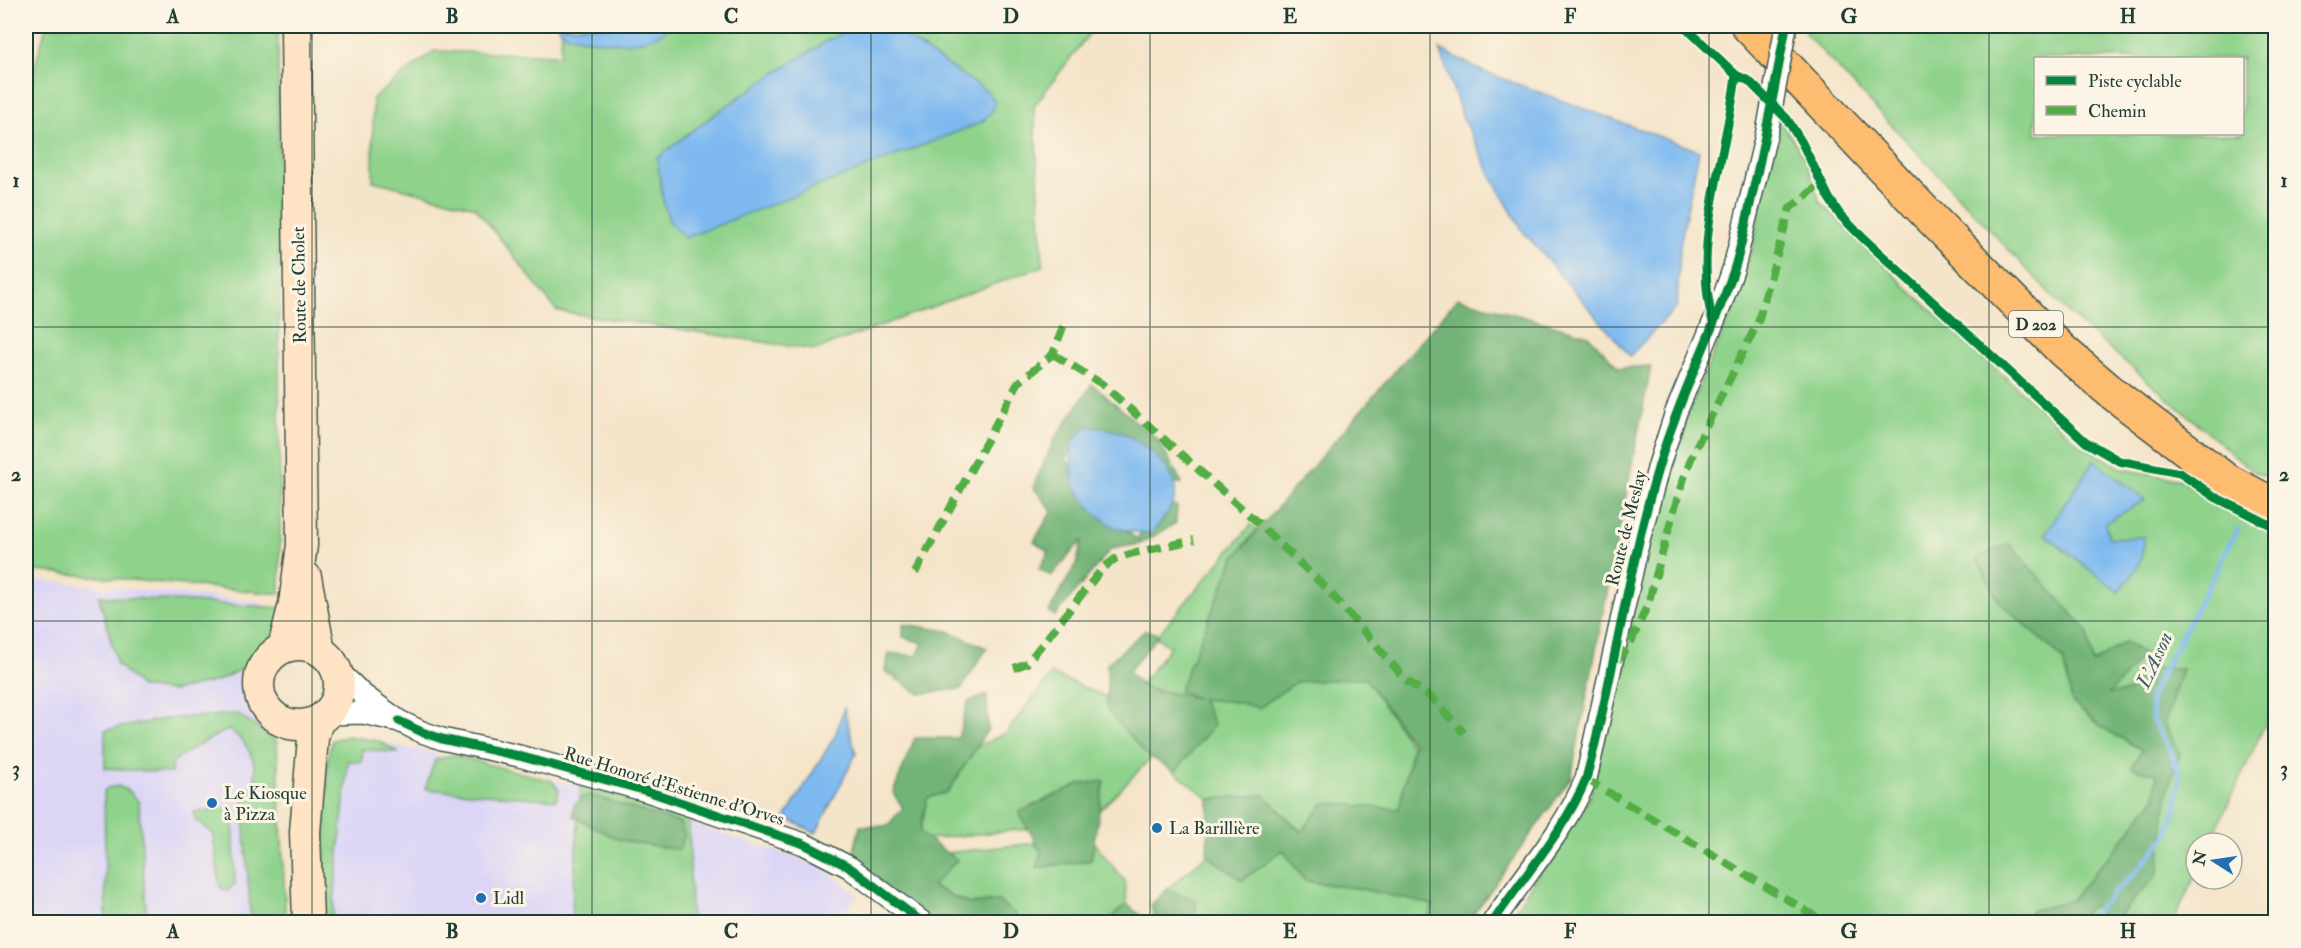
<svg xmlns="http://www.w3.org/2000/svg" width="2301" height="948" font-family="'IM FELL Double Pica',serif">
<rect width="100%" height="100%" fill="#fcf5e5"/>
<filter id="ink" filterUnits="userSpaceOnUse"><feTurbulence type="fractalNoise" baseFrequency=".0167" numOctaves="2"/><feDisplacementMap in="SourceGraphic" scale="12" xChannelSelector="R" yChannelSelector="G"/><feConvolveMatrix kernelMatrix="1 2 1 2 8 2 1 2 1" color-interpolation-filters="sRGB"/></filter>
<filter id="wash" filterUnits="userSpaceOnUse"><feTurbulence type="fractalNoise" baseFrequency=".008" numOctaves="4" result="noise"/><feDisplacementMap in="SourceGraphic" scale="24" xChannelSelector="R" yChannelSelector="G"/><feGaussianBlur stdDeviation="1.35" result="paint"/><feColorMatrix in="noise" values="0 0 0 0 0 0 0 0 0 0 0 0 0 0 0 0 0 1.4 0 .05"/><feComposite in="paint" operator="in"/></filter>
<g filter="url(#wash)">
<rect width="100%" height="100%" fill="#f4e4c9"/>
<!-- built -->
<path fill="#dcd5f6" d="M26 579 262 602 279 922H26Z
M358 737 579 786 820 866 858 895 837 922H328L321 764Z"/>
<!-- green -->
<path fill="#8ed28b" stroke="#568860" stroke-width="1.5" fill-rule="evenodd" d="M46 26H278L280 594 26 570V98Z
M562 26H1095L1034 106 1043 266 815 350 557 311 475 207 373 181V98L434 51 560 55Z
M1806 26H2275V481L2253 471 2068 313 1805 33ZM2036 58H2242V134H2036Z
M1779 118 1806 160 1820 202 1908 289 2079 444 2123 469 2182 480 2214 502 2275 534V703L2210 843H2196V874L2173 922H2113L2158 874 2168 789 2180 753 2164 724 2182 669 2149 668 2128 692 2109 694 2143 654 2093 663 1998 600 2063 659 2073 703 2103 728 2142 750 2131 767 2157 774 2155 797 2122 841 2070 901 2030 911 2032 922H1536L1516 908 1590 797 1613 703 1638 582 1674 444 1721 336 1752 251Z
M1251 525 1257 529 1234 558 1202 699 1237 702 1259 708 1296 682 1365 677 1412 747 1399 809 1324 803 1302 832 1264 795 1209 799 1175 772 1214 725 1202 699 1145 688 1141 684 1170 647 1156 637Z
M99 596 285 608 278 631 256 662 217 681 172 691 141 687 117 664Z
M1052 674 1107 697V710L1151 758 1099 811 1104 781 1019 812 1028 829 928 839 920 833 927 797 948 792 976 747 1006 733Z
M238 714 277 742 286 922H251L243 803C266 782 254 744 229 730 221 732 177 756 173 763 171 766 172 769 171 773L105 768V730L165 719Z
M348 736 379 741 399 753 362 749V762L348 761 332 922H322L328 756 332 740Z
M453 755 552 781 559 790 556 800 425 789 435 760Z
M581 784 689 819 691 922H571Z
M118 786 129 791 139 802 146 911 142 922H106L104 791 107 788Z
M233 808 235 884 227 891 220 887 213 834 195 819 194 812Z
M1035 843 1041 852 1037 867 1091 860 1094 843 1125 881 1127 904 1112 917V922H1014L1016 915 998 901 970 905 931 886 957 860 946 853Z
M1283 850 1305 881 1362 889 1434 905 1426 922H1194L1197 900 1166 890 1207 855 1242 880Z
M2092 904 2108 922H2076Z"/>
<!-- forest -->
<path fill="#72b477" stroke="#487856" stroke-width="1.5" d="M1458 298 1588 335 1619 368 1651 366 1571 778 1468 922H1426L1433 905 1362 889 1305 881 1283 850 1242 880 1207 855 1209 799 1264 795 1301 832 1324 803 1399 809 1413 744 1365 678 1296 682 1259 708 1237 702 1202 699 1214 725 1175 772 1146 754 1107 710V664L1145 630 1159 634 1128 672 1145 688 1197 698 1179 691 1234 558Z
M1092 384 1158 440 1182 483 1162 484 1091 430 1065 458 1099 510 1137 539 1146 525 1154 502 1177 506 1176 523 1140 544 1111 549 1055 616 1049 612 1077 562 1082 540 1051 576 1039 569 1049 552 1034 541 1052 511 1033 487 1054 440Z
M2009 544 2087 630 2093 663 2125 642 2144 654 2109 694 2128 692 2149 668 2182 669 2164 724 2180 753 2168 789 2158 874 2113 922H2108L2092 905 2076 922H2032L2030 911 2070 901 2122 841 2155 797 2157 774 2131 768 2142 750 2103 728 2072 702 2063 659 1998 600 1977 558Z
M903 624 948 631 987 648 961 689 919 694 885 671 889 653 917 656 923 643 903 637Z
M987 695 988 729 948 792 927 798 920 833 957 860 932 886 969 904 998 901 1016 915 1014 922H931L851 863 860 826H887L903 808 893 793 915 738H958L968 702Z
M1104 781 1091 860 1037 868 1041 852 1019 812 1079 784Z
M590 795 680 823 685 835 679 850 619 840 573 816 574 805 583 797Z
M1166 890 1197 900 1194 922H1155L1151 905Z
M1127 904 1148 922H1112V917Z"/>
<!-- water -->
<path fill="#7eb9f0" stroke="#4e7b92" stroke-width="1.5" d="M558 26H671C647 48 610 44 581 38 571 36 562 35 558 26Z
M861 26 884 27 898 32 988 92 995 102 993 110 982 122 685 238 670 223 663 201 657 158C705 120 752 87 804 55 822 45 841 30 861 26Z
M1440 49 1482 71 1699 151 1680 245 1677 307 1630 356 1522 230 1493 180 1461 113Z
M1087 426C1096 428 1106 428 1114 430 1136 436 1174 465 1175 489 1177 504 1161 522 1152 533L1131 532 1113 527 1092 510 1074 485 1071 459 1073 440Z
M2094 460 2145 500 2105 523 2109 538 2144 537C2145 559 2133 577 2118 592L2045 534Z
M844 708 856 754 816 833 785 818 835 736Z"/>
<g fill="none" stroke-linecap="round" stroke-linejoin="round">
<!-- stream -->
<path stroke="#7eb9f0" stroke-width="5" d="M2270 472 2276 466
M2088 922 2101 905 2138 870 2168 834 2176 807 2180 776 2170 750 2153 721 2150 696 2238 529"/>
</g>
</g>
<g filter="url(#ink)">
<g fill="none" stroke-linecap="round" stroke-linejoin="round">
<defs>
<path id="street" d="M327 714 363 713 399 721 363 695 336 669
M399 721 422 732 442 739 519 756 647 791 804 844 849 867 922 922
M1493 922C1524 875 1564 832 1586 779L1639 540 1659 465 1676 412 1721 304 1734 267 1768 127"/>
<path id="secondary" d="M306 577 320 651
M259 685a40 40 0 1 1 80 0a40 40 0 1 1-80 0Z
M283 648 294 604 302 545 296 26
M308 922 305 832 313 738 318 721"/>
<path id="primary" d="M1748 26 1926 213 2063 351 2111 392 2226 480 2276 506"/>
</defs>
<!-- street casing -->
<use href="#street" stroke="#3f564a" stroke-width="24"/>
<!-- secondary casing -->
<use href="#secondary" stroke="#3f564a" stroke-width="33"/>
<!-- primary casing -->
<use href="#primary" stroke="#3f564a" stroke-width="36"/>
<!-- street -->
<use href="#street" stroke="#fff" stroke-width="21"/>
<!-- secondary -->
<use href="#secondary" stroke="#fee4c5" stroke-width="30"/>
<!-- primary -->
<use href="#primary" stroke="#fdbc6f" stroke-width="33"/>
<defs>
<path id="street-bridge" d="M1768 127 1786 26"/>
</defs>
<!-- street-bridge casing -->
<use href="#street-bridge" stroke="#3f564a" stroke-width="24" stroke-linecap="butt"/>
<!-- street-bridge -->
<use href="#street-bridge" stroke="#fff" stroke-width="21"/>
<!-- quiet -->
<path stroke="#52ad45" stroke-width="8" stroke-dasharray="15 8" stroke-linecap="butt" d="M1053 354 1102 384 1256 521 1326 588 1407 681 1432 698 1464 733
M915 573 1018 383 1053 354 1066 319
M1617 661 1631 642 1648 604 1680 489 1694 451 1758 322 1790 208 1822 183
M1014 668 1027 663 1102 569 1115 559 1130 554 1194 540
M1586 779 1825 922"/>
<defs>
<path id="cycleway" d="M1684 26 1736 75 1749 81 1787 119 1802 143 1829 198 1840 215 1863 238 2086 442 2119 461 2180 473 2215 497 2276 528
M1713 322C1691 243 1727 155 1736 75
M399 721 422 732 442 739 519 756 647 791 804 844 849 867 922 922
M1493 922C1524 875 1564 832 1586 779 1614 676 1628 568 1659 465 1679 398 1711 336 1734 270 1742 244 1747 217 1753 191 1766 136 1776 81 1786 26"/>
</defs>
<!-- cycleway casing -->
<use href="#cycleway" stroke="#fcf5e5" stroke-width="13"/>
<!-- cycleway -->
<use href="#cycleway" stroke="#00873e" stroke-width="9"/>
</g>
</g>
<!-- grid -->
<path fill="none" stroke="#1f3d34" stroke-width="1.5" stroke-opacity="0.55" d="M312 26V922M592 26V922M871 26V922M1150 26V922M1430 26V922M1709 26V922M1989 26V922M26 327H2276M26 621H2276"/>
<!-- markers -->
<g fill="#1f6fb2" stroke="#fcf5e5" stroke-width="2">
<circle cx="212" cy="803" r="6"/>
<circle cx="1157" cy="828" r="6"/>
<circle cx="481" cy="898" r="6"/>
</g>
<g text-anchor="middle" stroke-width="6" stroke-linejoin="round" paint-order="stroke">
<!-- shield labels -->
<rect fill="#fcf5e5" stroke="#617469" stroke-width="1.5" x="2009" y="311" width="54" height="26" rx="4.5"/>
<g font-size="16" font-weight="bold" fill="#1f3d34">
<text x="2036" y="330">D 202</text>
</g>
<!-- street labels -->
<g font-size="18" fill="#1f3d34" stroke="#fcf5e5">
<text transform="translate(299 285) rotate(-91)" y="6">Route de Cholet</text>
<text transform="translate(1626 528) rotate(-76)" y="6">Route de Meslay</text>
<text transform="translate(674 786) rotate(17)" y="6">Rue Honoré d'Estienne d'Orves</text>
</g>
<!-- poi labels -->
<g font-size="18" fill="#1f3d34" stroke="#fcf5e5" text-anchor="start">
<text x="224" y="799">Le Kiosque<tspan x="224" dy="21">à Pizza</tspan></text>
<text x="1169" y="834">La Barillière</text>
<text x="493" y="904">Lidl</text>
</g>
<!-- water labels -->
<g font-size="20" font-style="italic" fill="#375c63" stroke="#fcf5e5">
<text transform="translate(2154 660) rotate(-65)" y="7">L'Asson</text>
</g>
</g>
<!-- margin -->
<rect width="2301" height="948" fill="none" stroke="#fcf5e5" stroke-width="66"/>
<!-- legend -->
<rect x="2034" y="57" width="210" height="78" fill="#fcf5e5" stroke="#a4ab9e" stroke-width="1.5"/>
<rect x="2046" y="76" width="30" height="9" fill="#00873e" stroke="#a4ab9e" stroke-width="1.5"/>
<text x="2088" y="87" font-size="18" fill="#1f3d34">Piste cyclable</text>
<rect x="2046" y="106" width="30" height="9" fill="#52ad45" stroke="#a4ab9e" stroke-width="1.5"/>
<text x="2088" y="117" font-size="18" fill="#1f3d34">Chemin</text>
<!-- north arrow -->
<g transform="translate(2214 861) rotate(282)"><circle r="28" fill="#fcf5e5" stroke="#a4ab9e" stroke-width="1.5"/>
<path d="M0-4.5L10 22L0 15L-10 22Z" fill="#1f6fb2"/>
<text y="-9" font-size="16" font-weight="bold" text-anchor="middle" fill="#1f3d34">N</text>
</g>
<rect x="33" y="33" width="2235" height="882" fill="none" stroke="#1f3d34" stroke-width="2"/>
<g font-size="20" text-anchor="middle" font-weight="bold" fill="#1f3d34">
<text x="173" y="23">A</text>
<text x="452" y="23">B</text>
<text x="731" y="23">C</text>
<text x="1011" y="23">D</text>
<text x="1290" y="23">E</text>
<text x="1570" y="23">F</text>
<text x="1849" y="23">G</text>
<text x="2128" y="23">H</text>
<text x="16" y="187">1</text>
<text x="2284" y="187">1</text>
<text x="16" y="481">2</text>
<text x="2284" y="481">2</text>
<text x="16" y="775">3</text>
<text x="2284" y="775">3</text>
<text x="173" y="938">A</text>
<text x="452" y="938">B</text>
<text x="731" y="938">C</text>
<text x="1011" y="938">D</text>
<text x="1290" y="938">E</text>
<text x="1570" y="938">F</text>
<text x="1849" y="938">G</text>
<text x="2128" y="938">H</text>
</g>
</svg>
